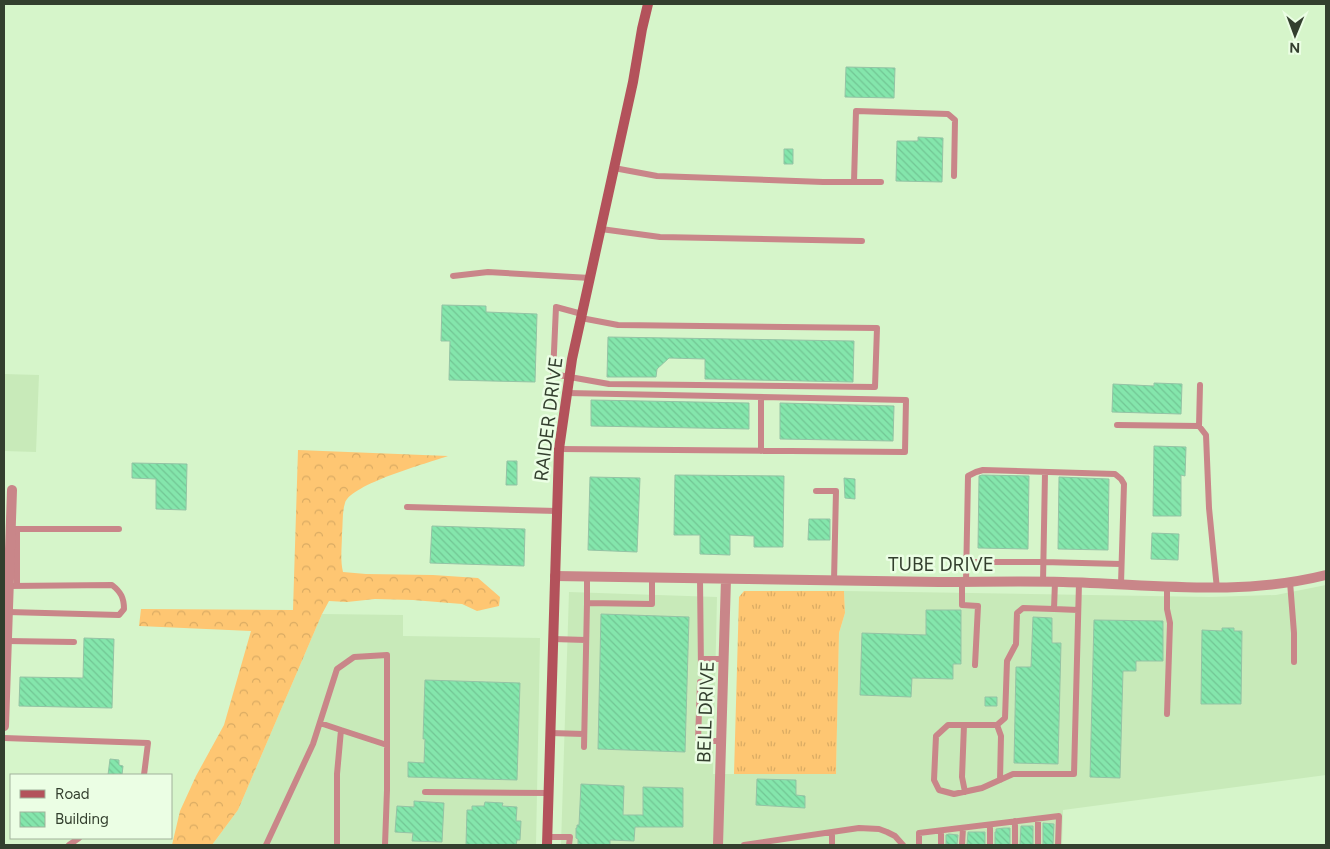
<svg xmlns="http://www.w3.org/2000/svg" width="1330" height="849" font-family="Figtree,sans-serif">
<defs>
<pattern id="grass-tufts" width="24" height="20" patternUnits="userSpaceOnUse" patternTransform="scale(1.25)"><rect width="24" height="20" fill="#fec672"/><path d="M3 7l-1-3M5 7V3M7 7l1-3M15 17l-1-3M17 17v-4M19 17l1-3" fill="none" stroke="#daab63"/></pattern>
<pattern id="forest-crowns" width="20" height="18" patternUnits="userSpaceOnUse" patternTransform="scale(1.25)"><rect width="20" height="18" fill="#fec672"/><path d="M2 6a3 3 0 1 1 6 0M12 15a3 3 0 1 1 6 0" fill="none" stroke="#daab63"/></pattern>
<pattern id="building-back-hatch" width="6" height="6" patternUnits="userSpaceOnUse" patternTransform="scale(1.25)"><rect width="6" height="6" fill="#84e6ac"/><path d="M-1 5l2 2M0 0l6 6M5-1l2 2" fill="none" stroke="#72c694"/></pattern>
</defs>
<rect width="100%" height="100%" fill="#d6f5ca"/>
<!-- built -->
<path fill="#c8eab9" d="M4 374 39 375 36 452 4 451Z
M1326 585V775L1063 810 1062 845H561L569 592 717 597 713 774H836L839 633 845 613 844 591 1210 597 1276 595Z
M322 614 403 615V636L540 638 536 845H212L238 810Z"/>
<!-- grass -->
<path fill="url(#grass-tufts)" d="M744 591H844L845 613 839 633 836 774H734L739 597Z"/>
<!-- forest -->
<path fill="url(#forest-crowns)" d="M298 450 448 456C428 463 351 484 345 503 342 512 343 524 342 534 342 546 340 560 343 572L366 574 433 575 478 578 500 597 499 606 477 611 462 604 413 600 375 599 347 602 329 601 322 614 238 810 212 845H172L180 811 196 776 224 725 251 631 139 626 141 609 293 610Z"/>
<!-- building -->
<path fill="url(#building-back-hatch)" stroke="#94c3a5" d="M846 67 895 68 894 98 845 97Z
M918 137 943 138 942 182 896 181 897 141H918Z
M784 149H793V164H784Z
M442 305 486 306V312L537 314 535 382 449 380 450 341H441Z
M608 337 854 341 853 382 705 379V359L669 358 657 369 656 377H607Z
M1154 383 1182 384 1181 414 1112 412 1113 384 1154 386Z
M591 400 749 403V429L591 426Z
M780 403 894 406 893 441 780 439Z
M1154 446 1186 447 1185 476 1181 475V516H1153Z
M507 461H517V485H506Z
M132 463 187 464 186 510 156 509V479L132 478Z
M675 475 784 476 783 547H754V536L730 535V555L700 554V535H674Z
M982 475 1029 476 1028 549 978 548 979 476Z
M590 477 640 478 637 552 588 550Z
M1059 477 1109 479 1108 550 1058 549Z
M844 478 855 479V499L845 498Z
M809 519H830V540H808Z
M432 526 525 529 524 566 430 563Z
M1152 533 1179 534 1178 560 1151 559Z
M926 610H961V664H953V679L912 678 911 697 860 695 862 633 926 635Z
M601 614 689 617 685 752 598 749Z
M1033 617 1052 618V643H1061L1058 764 1014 763 1016 667H1031Z
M1094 620 1163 621V661H1136V671H1123L1120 778 1090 777Z
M1222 628H1234V631H1242L1241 704H1201L1202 630 1222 631Z
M84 638 114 639 112 708 19 706 20 677 83 678Z
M425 680 520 683 517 780 408 777V762L424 763 425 739H423Z
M985 697H997V706H985Z
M110 759 119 760V765L123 766 122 775H108Z
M757 779 796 780V795L805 796V808L756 805Z
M581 784 624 786 623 815H643V787L683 788V827H635L634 841 610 840V845H578V839L576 838V828H577V825H579Z
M414 801 444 803 442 842 412 841 413 833 395 832 397 806 414 807Z
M485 802 503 803 502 806 517 807 516 821H521L520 840H517L516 845H466L467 810H472V806H484Z
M1043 823 1054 824 1053 845H1043Z
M1021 826H1033V845H1020Z
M1004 828H1010V845H995V832H996V829Z
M968 832H985V845H967Z
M949 834 958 835 957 845H946V835Z"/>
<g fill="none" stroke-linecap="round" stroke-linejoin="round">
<!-- service -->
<path stroke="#c98689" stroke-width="6" d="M614 168 657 176 823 182H881
M854 182 856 111 948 114 955 120 954 176
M601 229 660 237 862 241
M453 276 488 272 590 278
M581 318 618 325 877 328 875 387 609 384 553 374 556 307 582 314
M761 397V451
M1117 425 1199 426 1206 435 1209 508 1217 589
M1199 426 1200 385
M559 449 905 452 906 400 567 393
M816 491H836L834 581
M407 507 557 511
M11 529H119
M966 562H1043L1121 564
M587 577V603L652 604V578
M700 579 701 671
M962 582V605L978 606 975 665
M966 582 968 476 976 472 983 470 1115 474 1121 479 1124 484 1121 584
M1043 582 1045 473
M1055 582 1054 609 1078 610
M1290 582 1294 633V662
M17 586V529
M1167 587V609L1170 623 1167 714
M1054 609 1023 608 1017 613 1016 644 1007 661 1005 718 997 725H948L936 736 934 780 939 790 954 794 982 788 1013 774H1074L1079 583
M8 612 119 615 124 609C124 598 121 592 112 585L9 586
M553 639 586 640
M7 641 74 642
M701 659H724
M700 682 698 741H721
M320 723 341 730 337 774V845
M964 725 962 777 965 792
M997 725 1001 736 1000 780
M341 730 387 745
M550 733 584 734
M4 738 148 743 144 775
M584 747 587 603
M425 792 549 793
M548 837H570L569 845
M69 845 79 838
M266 845 313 744 337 669 354 657 387 655V790L385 845
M744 845 859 828 879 829 887 832 895 836 903 845
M832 845V832
M919 845V833L1059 816 1058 845
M941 845V831
M962 845 963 828
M990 845V825
M1015 845V821
M1038 845V819"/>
<!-- minor -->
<path stroke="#c98689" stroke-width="10" d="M555 576C683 579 811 581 939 582 981 582 1022 581 1063 582 1153 584 1238 597 1326 575
M4 726 12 490
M718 845 726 579"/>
<!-- secondary -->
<path stroke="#b3525b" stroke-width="10" d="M547 845 559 449 572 359 633 82 642 29 648 4"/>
</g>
<g text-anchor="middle" stroke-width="5" stroke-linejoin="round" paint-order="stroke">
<!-- street labels -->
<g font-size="19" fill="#333f2e" stroke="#ebfee4">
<text transform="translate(548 419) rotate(-83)" y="7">RAIDER DRIVE</text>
<text x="941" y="571">TUBE DRIVE</text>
<text transform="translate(705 712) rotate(-88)" y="7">BELL DRIVE</text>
</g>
</g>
<!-- border -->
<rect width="1330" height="849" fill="none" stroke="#333f2e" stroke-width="10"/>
<!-- legend -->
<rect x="10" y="774" width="162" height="65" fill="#ebfee4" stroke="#a1b29b"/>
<rect x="20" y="790" width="25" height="8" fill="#b3525b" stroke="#a1b29b"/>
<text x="55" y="799" font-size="15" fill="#333f2e">Road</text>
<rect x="20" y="812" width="25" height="15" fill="url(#building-back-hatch)" stroke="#a1b29b"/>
<text x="55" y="824" font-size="15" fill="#333f2e">Building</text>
<!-- north arrow -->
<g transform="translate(1295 35) rotate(181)" stroke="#ebfee4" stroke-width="4" paint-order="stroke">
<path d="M0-4L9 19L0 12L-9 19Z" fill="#333f2e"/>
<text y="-8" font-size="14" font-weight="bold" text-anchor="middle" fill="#333f2e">N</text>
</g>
</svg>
